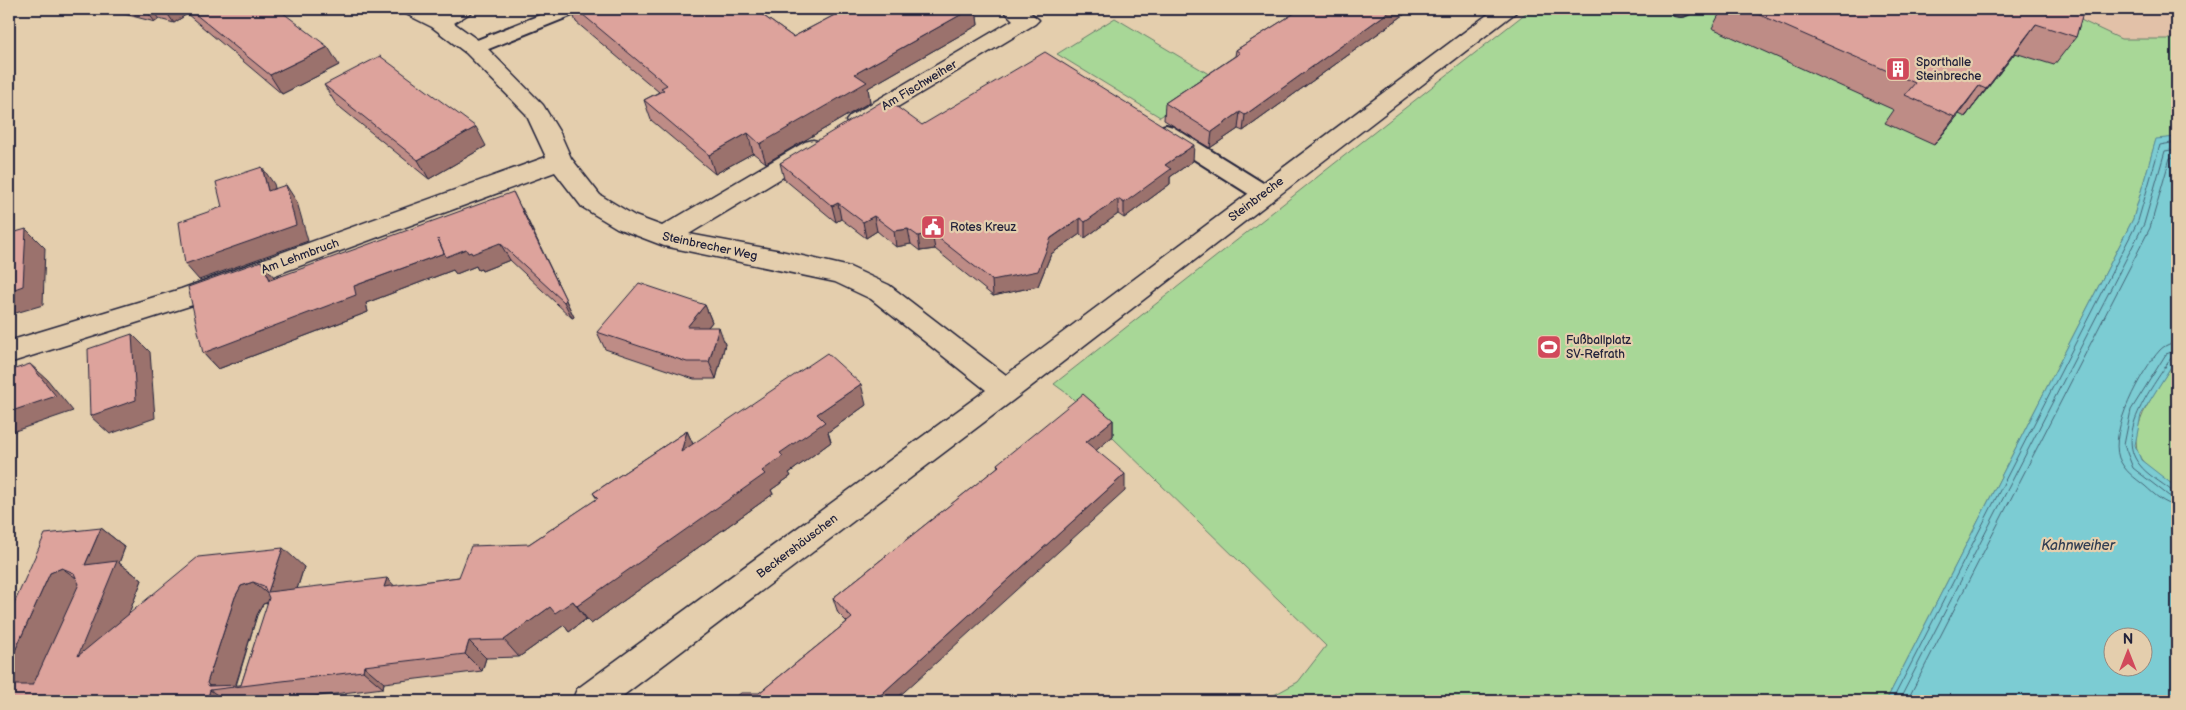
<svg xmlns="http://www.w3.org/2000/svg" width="2186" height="710" font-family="'Balsamiq Sans',sans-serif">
<rect width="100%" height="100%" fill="#e4cead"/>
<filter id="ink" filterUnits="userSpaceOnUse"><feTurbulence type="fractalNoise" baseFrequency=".02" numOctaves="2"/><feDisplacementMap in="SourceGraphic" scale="10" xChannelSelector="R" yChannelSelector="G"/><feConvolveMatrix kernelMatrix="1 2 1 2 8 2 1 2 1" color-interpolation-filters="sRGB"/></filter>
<g filter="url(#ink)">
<!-- built -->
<path fill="#e2c1a8" d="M2070 9H2177V39H2121L2070 15Z"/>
<!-- green -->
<path fill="#a8d797" stroke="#657c69" d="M1531 9H2070V15L2121 39H2177V137L2156 140 2133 219 1886 701H1263L1298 682 1326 646 1069 395 1054 384Z
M1115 18 1217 79 1160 117 1057 54Z
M2177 357V488C2168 481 2147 468 2141 459 2122 429 2163 383 2177 357Z"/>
<!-- water -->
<path fill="#7bccd3" stroke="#578896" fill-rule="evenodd" d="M2177 137V357L2141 415 2135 445 2141 460 2177 488V701H1886L2133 219 2156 139ZM2114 638H2144V668H2114Z"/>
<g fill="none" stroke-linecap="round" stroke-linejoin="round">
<!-- shore -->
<path stroke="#466678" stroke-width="1" d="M2177 342C2171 343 2165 345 2160 350 2141 371 2109 430 2119 458 2125 472 2134 477 2145 486 2155 495 2164 504 2177 506
M2177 350 2166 354 2131 410 2124 445 2133 468 2169 496 2177 498
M2177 356 2171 358C2155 384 2114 433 2139 464 2147 475 2161 482 2172 491L2177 492
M1892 701 2138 221 2160 145 2177 142
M1899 701 2144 224 2165 151 2177 149
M1907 701 2150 228 2170 158 2177 156"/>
<defs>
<path id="service" d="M555 9H581L578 13 481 52 474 54 467 52 464 48 467 44Z
M1673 9H1694C1688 16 1683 17 1674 15L1671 11Z
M1166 125 1173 127 1271 188 1274 193 1271 198 1263 201 1255 198 1159 137 1155 132 1159 127Z"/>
<path id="minor" d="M401 9H428L439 14 448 9H473L470 13 454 23 482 43 543 105 560 133 571 158 600 195 635 216 662 226 805 142 813 140 821 142 825 148 821 154 689 234 781 251 850 267 889 285 1006 375 1495 9H1518L1515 13 1016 398 616 701H572L577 689 986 390 871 299 835 282 664 246 617 228 582 207 555 172 199 303 9 363V341L181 289 546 157 526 114 466 53 432 27 404 13Z
M1002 9H1026L1039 20 1035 24 866 126 858 129 850 126 846 121 850 116 1013 20Z"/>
</defs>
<!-- service casing -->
<use href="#service" stroke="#22223b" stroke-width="4"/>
<!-- minor casing -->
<use href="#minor" stroke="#22223b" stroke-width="3"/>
<!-- service -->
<use href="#service" fill="#e4cead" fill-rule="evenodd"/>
<!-- minor -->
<use href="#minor" fill="#e4cead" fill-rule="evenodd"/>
</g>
<!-- wall -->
<path fill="#be8c86" stroke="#22223b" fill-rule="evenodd" d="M105 9H278L339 65 282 94 187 14 174 23 159 19 155 22Z
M571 9H754L793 37 846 9H976L978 25 868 88 870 102 766 163 753 153 715 174 651 120 644 100 659 92 576 22Z
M1301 9H1412L1243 131 1238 129 1210 148 1164 120 1165 103 1235 56 1236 50Z
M1722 9H2084L2076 37 2054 65 2015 53 1965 117 1959 114 1934 145 1885 123 1894 110 1712 28Z
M324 85 486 146 429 179 336 104Z
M922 125 1193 161 1170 177V184L1124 218 1118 214 1085 238 1080 234 1051 254 1038 286 993 296 935 249 920 251 911 244 896 247 877 231 866 238 841 219 836 222 784 179 780 163Z
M522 208 574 317 572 318 510 260 482 271 481 269 478 270 476 266 456 274 453 270 366 303 368 312 218 369 203 353 274 277 275 278Z
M705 305 712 322 708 327 725 344 716 379H694L605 349 597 332Z
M866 405 828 432 831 442 789 473 791 476 771 490 773 494 591 624 586 619 569 632 564 625 519 657 486 658 482 671 384 683 383 688 279 701H9V615L101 528 125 547 119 563 142 580 128 615 304 567 297 589 394 586 459 577 529 544 597 499 593 493 687 431 693 444ZM268 603 241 685 236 686 257 615 263 604Z
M1113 420V436L1096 450 1125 491 759 693 847 622 838 613 833 598 998 467 997 464Z"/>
<!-- shaded-wall -->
<path fill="#9b726d" stroke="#22223b" d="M145 9H151L159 19 155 22Z
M164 9H183L187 14 174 23Z
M971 9H976L978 25 868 88 870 102 766 163 760 144 855 74Z
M1393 9H1412L1243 131 1245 115Z
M2036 24 2015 53 1965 117 1986 89Z
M328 47 339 65 282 94 270 75Z
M1979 86 1959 114 1934 145 1955 117Z
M1240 112 1238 129 1210 148 1212 132Z
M476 127 486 146 429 179 418 160Z
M748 133 753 153 715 174 709 155Z
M1194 145 1193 161 1170 177V184L1124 218V203L1165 165Z
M262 167 274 184 280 208 268 191Z
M286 185 297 202 308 241 199 280 185 264Z
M513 192 574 317 572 318 564 302Z
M1118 199V214L1085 238V222Z
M838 203 841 219 836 222 832 206Z
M874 216 877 231 866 238 863 222Z
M1080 218V234L1051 254 1038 286 993 296 992 280Z
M26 229 45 248 43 305 9 315V291Z
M908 229 911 244 896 247 894 231Z
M932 233 935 249 920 251 918 236Z
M500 243 510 260 482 271 481 269 478 270 476 266 456 274 453 270 366 303 368 312 218 369 203 353 354 286 444 253Z
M261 261 274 277 283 297 270 280Z
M705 305 712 322 694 344 687 327Z
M719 327 725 344 716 379 709 362Z
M132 334 150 352 155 418 110 434 90 416Z
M30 364 47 379 73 411 12 432 11 436 9 437V412Z
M861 384 866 405 828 432 831 442 789 473 791 476 771 490 773 494 591 624 577 606 762 471 780 453 817 414Z
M1113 420V436L1086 459V442Z
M687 431 696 451 681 452Z
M1125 474V491L894 701H874Z
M101 528 125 547 119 563 142 580 105 674 78 656 85 565Z
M283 548 304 567 290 611 268 592Z
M62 568 89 587 29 701 9 691V664L50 573Z
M387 578 405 597 384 587Z
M253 582 275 600 263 604 257 615 235 687 209 686 207 683 235 597 241 586Z
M573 601 586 619 569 632 564 625 519 657 504 640 550 607Z
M469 641 486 658 482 671 465 654Z
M364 666 384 683 383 688 363 671Z
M210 690 226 701H213L208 697Z"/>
<!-- building -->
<path fill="#dda39c" stroke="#22223b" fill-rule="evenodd" d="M189 9H278L328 47 270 75Z
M576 9H754L793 37 846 9H971L855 74 867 82 760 144 748 133 709 155 644 100 664 90 661 88 667 85Z
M1301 9H1393L1245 115 1240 112 1212 132 1165 103 1240 53 1236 50Z
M1746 9H2084L2076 37 2036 24 1986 89 1979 86 1955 117 1905 95 1915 83Z
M1045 52 1194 145 1165 165 1171 169 1124 203 1118 199 1085 222 1080 218 1051 238 1038 271 992 280 932 233 918 236 908 229 894 231 874 216 863 222 838 203 832 206 780 163 886 99 922 125Z
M380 56 476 127 418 160 324 85Z
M262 167 268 191 286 185 296 225 185 264 179 222 222 207 216 182Z
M513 192 566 300 564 302 500 243 472 254 471 252 468 253 466 249 446 257 438 239 444 253 354 286 356 295 203 353 188 287 261 261 270 280Z
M26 229 23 286 9 291V234Z
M639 283 705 305 687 327H719L709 362H687L597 332Z
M132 334 136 400 90 416 88 349Z
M827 353 861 384 817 414 825 422 780 453 783 456 762 471 765 474 577 606 573 601 555 613 550 607 504 640 469 641 465 654 364 666 363 671 210 690 208 697 173 701H9V685H33L79 584 74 573 62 568 50 573 9 664V615L45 534 101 528 85 565 117 561 78 656 198 557 283 548 268 592 387 578 384 587 459 577 471 546 529 544 598 498 593 493 687 431 681 452ZM253 582 264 586 269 598 241 685 209 686 207 683 235 597 241 586Z
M30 364 56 396 9 412V371Z
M1083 394 1113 420 1086 442 1125 474 874 701H730L741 693H759L852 618 833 598 999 466 997 464Z"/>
</g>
<!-- icons -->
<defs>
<symbol id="building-square" viewBox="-11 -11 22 22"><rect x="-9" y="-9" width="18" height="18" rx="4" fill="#d1495b" stroke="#e4cead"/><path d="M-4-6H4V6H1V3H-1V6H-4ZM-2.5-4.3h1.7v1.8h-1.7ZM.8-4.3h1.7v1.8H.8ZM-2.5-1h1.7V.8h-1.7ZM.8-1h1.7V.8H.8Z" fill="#fff"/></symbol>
<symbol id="civic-square" viewBox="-11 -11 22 22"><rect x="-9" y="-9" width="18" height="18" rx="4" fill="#d1495b" stroke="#e4cead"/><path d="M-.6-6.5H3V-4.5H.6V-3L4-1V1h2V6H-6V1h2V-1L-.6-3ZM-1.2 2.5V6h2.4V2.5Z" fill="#fff"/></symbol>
<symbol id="stadium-square" viewBox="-11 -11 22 22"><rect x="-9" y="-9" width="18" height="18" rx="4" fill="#d1495b" stroke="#e4cead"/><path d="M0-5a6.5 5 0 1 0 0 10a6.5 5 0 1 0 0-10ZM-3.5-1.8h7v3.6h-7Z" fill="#fff"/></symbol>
</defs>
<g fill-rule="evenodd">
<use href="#building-square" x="1884" y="55" width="28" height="28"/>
<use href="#civic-square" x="919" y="213" width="28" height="28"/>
<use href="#stadium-square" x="1535" y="333" width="28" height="28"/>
</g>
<g text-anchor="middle" stroke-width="4.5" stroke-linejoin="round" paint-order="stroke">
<!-- poi labels -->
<g font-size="12" fill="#22223b" stroke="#e4cead" text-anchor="start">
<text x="1916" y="66">Sporthalle<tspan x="1916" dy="14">Steinbreche</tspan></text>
<text x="950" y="231">Rotes Kreuz</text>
<text x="1566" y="344">Fußballplatz<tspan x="1566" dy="14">SV-Refrath</tspan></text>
</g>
<!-- street labels -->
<g font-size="12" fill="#22223b" stroke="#e4cead">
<text transform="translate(919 85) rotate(-31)" y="4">Am Fischweiher</text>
<text transform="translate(1256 199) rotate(-37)" y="4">Steinbreche</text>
<text transform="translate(710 246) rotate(12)" y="4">Steinbrecher Weg</text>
<text transform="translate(300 256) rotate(-20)" y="4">Am Lehmbruch</text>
<text transform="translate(797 546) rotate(-37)" y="4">Beckershäuschen</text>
</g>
<!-- water labels -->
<g font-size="14" font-style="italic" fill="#2f3c52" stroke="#e4cead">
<text x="2078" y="550">Kahnweiher</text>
</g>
</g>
<!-- margin -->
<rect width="2186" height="710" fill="none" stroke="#e4cead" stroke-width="30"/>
<rect x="15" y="15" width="2156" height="680" fill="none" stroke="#22223b" stroke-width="2" filter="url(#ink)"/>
<!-- north arrow -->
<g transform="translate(2128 652)"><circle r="24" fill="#e4cead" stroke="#96897f"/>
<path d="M0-4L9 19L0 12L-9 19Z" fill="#d1495b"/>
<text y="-8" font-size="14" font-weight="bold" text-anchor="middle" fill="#22223b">N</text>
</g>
</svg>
